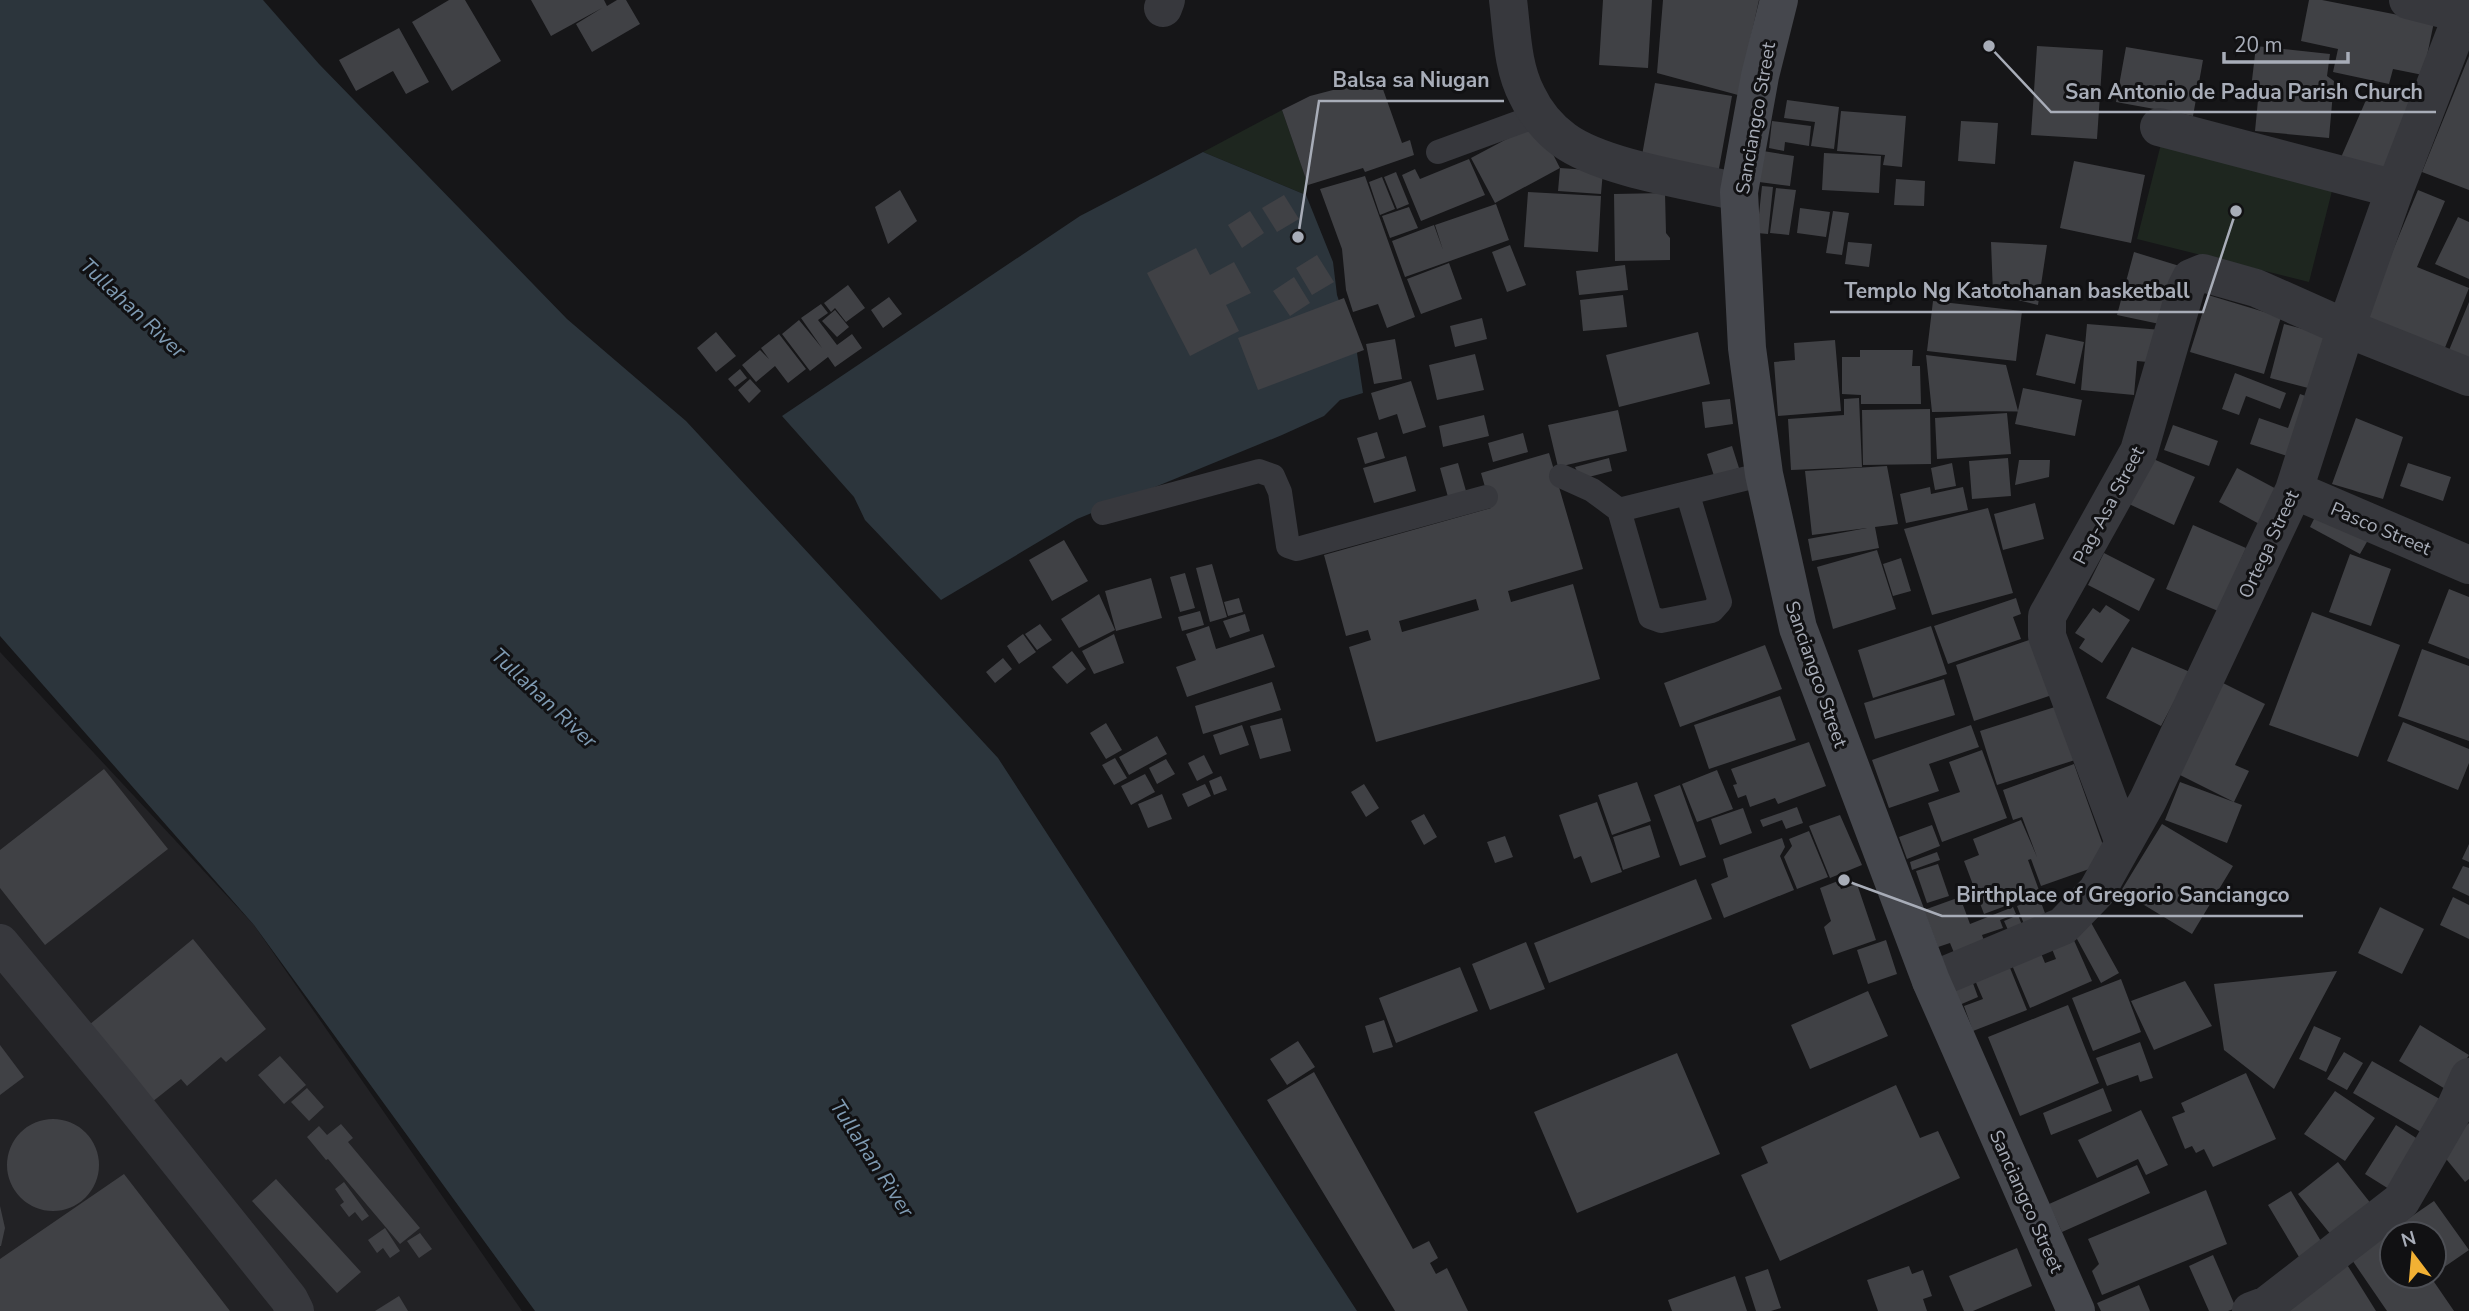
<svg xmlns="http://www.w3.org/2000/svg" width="2469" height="1311" font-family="'Nunito Sans',sans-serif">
<rect width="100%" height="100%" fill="#161618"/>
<!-- built -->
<path fill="#222225" d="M0 652 254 925 522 1311H0Z"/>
<!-- green -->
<path fill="#1e261f" d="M1282 110 1308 185 1306 195 1203 152Z
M2162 140 2334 183 2309 282 2137 239Z"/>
<!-- water -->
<path fill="#2c353c" d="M0 0H263L319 64 567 319 686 421 998 758 1357 1311H535L254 925 0 636Z
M1203 152 1306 195 1333 262 1337 295 1357 353 1363 393 1340 400 1324 416 1282 435 1077 519 941 600 865 520 854 497 782 416 1080 216Z"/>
<!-- building -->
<path fill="#404145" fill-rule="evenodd" d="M449 0H465L501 61 452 91 412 22Z
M531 0H604L607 6 617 0H626L640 24 592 52 576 24 602 8 551 36Z
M1603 0H1652L1648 68 1599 65Z
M1663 0H1759L1738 95 1657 73Z
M2309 0H2322L2434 22 2423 75 2393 69 2389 84 2333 72 2338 49 2301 41Z
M399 28 429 82 406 94 393 71 356 91 339 60Z
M2037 46 2103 50 2097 139 2031 135Z
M2256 46 2330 54 2327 76 2334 81 2329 138 2255 131 2258 100 2250 97Z
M2126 47 2203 60 2193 116 2116 102Z
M2469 56V190L2422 172Z
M1379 78 1402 143 1410 140 1414 155 1365 172 1363 168 1308 185 1282 110 1310 96Z
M1655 83 1732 96 1718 174 1641 161Z
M2373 84 2413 100 2380 179 2339 162Z
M1787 100 1839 107 1834 149 1811 146 1815 122 1784 118Z
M1841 111 1906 116 1902 167 1883 165 1885 155 1837 151Z
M1772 121 1811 126 1809 146 1785 142 1784 151 1769 148Z
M1961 121 1998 123 1995 164 1958 161Z
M1537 123 1560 168 1495 203 1471 158Z
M1763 151 1794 156 1790 186 1759 182Z
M1824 153 1881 156 1879 193 1822 190Z
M1469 159 1485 195 1421 221 1402 175 1415 169 1420 179Z
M2074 161 2145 175 2131 243 2060 228Z
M1560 168 1603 171 1601 194 1558 191Z
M1396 172 1409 204 1397 209 1384 177Z
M1365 176 1415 317 1387 328 1378 304 1353 312 1346 290 1342 249 1320 189Z
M1382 177 1395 209 1380 215 1369 182Z
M1896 179 1925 181 1924 206 1894 205Z
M1762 186 1773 187 1768 234 1757 233Z
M1776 188 1796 190 1789 235 1770 233Z
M900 190 917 221 888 244 875 207Z
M2418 190 2445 201 2417 267 2469 288 2440 360 2361 327Z
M1528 192 1601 196 1598 252 1524 247Z
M1665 193 1666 233 1670 238V260L1615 261 1614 194Z
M1284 195 1299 219 1277 232 1262 208Z
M1496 204 1509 240 1405 277 1392 241 1434 225 1443 250 1435 225Z
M1409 207 1418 228 1390 238 1382 216Z
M1800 208 1830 212 1826 237 1797 233Z
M1250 211 1264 233 1242 248 1228 225Z
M1833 211 1849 213 1842 255 1826 253Z
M2458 217 2469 222V279L2435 264Z
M1848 242 1872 244 1869 267 1845 264Z
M1991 242 2047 245 2038 305 1993 294Z
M1510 245 1526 285 1507 292 1492 252Z
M1196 248 1210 275 1234 262 1251 293 1226 305 1239 331 1190 356 1147 273Z
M2134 252 2186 268 2169 326 2117 315Z
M1317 255 1334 282 1312 295 1296 268Z
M1449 263 1462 299 1421 314 1407 279Z
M1625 265 1628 290 1579 295 1576 271Z
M1294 277 1310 303 1290 316 1273 291Z
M848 285 865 308 846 322 835 308 831 312 824 303Z
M1623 295 1627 327 1583 331 1580 300Z
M2208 295 2281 317 2264 374 2190 352Z
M889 297 902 314 883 328 871 310Z
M1344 298 1364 350 1258 390 1238 338Z
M1933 301 2022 311 2016 361 1927 351Z
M2469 302V363L2447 355Z
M821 304 828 313 818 320 837 345 852 334 862 348 835 367 828 357 810 371 782 334 799 320 822 348 801 318Z
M835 310 849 327 837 337 822 321Z
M1482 318 1487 339 1455 347 1450 326Z
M2087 324 2162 330 2158 363 2137 361 2134 395 2081 390Z
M2284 324 2326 335 2312 389 2270 378Z
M716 332 736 356 716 372 697 348Z
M1698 332 1710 384 1619 407 1606 355Z
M779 334 806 369 788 383 775 366 756 382 742 365 760 350 769 359 761 348Z
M2046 334 2084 342 2075 384 2036 375Z
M1395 339 1402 379 1374 384 1366 344Z
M1835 340 1841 411 1778 416 1774 362 1795 360 1794 343Z
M1860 350H1913L1912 366H1920L1921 404H1861V395L1842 394V357H1860Z
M1475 354 1484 390 1437 400 1429 365Z
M1926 355 2006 365 2018 411 1932 412Z
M740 369 747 378 735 387 728 379Z
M2235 373 2286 393 2280 409 2246 396 2239 415 2222 409Z
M750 379 761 391 749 403 738 390Z
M1411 381 1426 427 1403 434 1397 414 1379 420 1371 393Z
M2023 388 2082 400 2075 436 2015 424Z
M2300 394 2314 399 2293 458 2250 444 2259 418 2288 428Z
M1859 398 1862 467 1791 470 1788 419 1844 415V399Z
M1730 399 1733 424 1705 428 1702 402Z
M1930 409 1931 464 1863 465 1862 410Z
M1618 410 1627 451 1558 467 1548 425Z
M2007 413 2011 454 1937 459 1935 418Z
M1484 415 1489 436 1443 447 1439 426Z
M2356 418 2403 437 2383 499 2332 484Z
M2173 425 2218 441 2209 466 2164 450Z
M1377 432 1385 458 1365 464 1357 438Z
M1523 433 1528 452 1493 462 1488 443Z
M1732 446 1739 468 1714 476 1707 454Z
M1549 453 1583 569 1508 591 1511 602 1573 584 1600 679 1376 742 1349 647 1371 640 1368 630 1346 636 1324 555 1491 508 1481 473ZM1476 599 1479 610 1402 632 1399 621Z
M1406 456 1416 491 1374 503 1363 468Z
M1609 458 1612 471 1581 479 1575 467Z
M2008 458 2011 496 1972 499 1969 461Z
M2151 458 2195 477 2174 525 2129 504Z
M2019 460H2050L2049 477 2015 485Z
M1458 463 1466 491 1448 497 1440 468Z
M1952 463 1956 486 1935 490 1931 468Z
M2408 463 2451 477 2443 501 2400 486Z
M1887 466 1898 524 1875 527 1879 548 1812 561 1808 539 1867 528 1812 535 1805 471Z
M2237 468 2282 492 2263 526 2219 502Z
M1930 487 1931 494 1963 487 1968 510 1906 523 1900 494Z
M2035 503 2044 539 2003 550 1994 514Z
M2321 505 2372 533 2360 554 2310 527Z
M1988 508 2013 593 1932 615 1904 529Z
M2193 525 2246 548 2218 611 2166 589Z
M1064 540 1088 581 1052 601 1029 560Z
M1877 550 1896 609 1833 629 1817 567Z
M2104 553 2155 579 2139 611 2088 585Z
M2350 554 2391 569 2371 626 2329 612Z
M1901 558 1911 591 1893 596 1883 564Z
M1212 564 1227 617 1210 622 1196 568Z
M1185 573 1195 608 1180 612 1170 577Z
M1151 578 1162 618 1116 631 1105 591Z
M2449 589 2469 597V659L2428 643Z
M1099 594 1115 630 1079 648 1061 619Z
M1239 598 1243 612 1228 616 1224 602Z
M2016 598 2021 614 2013 617 2021 639 1948 664 1934 626Z
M2106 605 2130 620 2102 663 2079 648 2085 639 2075 633 2093 608 2100 613Z
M1200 611 1204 625 1182 631 1178 617Z
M2312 612 2400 645 2358 757 2269 725Z
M1245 614 1250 631 1230 638 1223 621Z
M1040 624 1052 640 1037 650 1025 634Z
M1209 626 1216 649 1263 634 1275 667 1187 697 1176 667 1196 660 1186 634Z
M1931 626 1947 674 1873 698 1858 650Z
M1023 634 1036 652 1019 664 1007 646Z
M1114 634 1124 663 1094 674 1082 651Z
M2032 639 2052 695 1974 721 1956 665Z
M1765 645 1782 689 1680 727 1664 683Z
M2132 647 2190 672 2161 726 2106 698Z
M2422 649 2469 666V741L2398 716Z
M1072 651 1086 669 1067 684 1052 667Z
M1003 658 1012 669 995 683 986 672Z
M1944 679 1955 715 1875 739 1864 703Z
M2215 679 2265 704 2235 765 2249 771 2234 802 2170 770Z
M1272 682 1281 710 1203 734 1195 706Z
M1780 696 1796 740 1709 769 1694 725Z
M2058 706 2075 760 1997 785 1980 731Z
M1282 718 1291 751 1260 759 1250 726Z
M2403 722 2469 749V763L2458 790 2387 761Z
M1106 723 1122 750 1106 759 1090 733Z
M1242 725 1249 745 1220 755 1213 735Z
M1971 725 1979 747 1929 764 1939 791 1889 808 1872 760Z
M1157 736 1167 754 1129 775 1119 757Z
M1809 742 1826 786 1778 804 1775 798 1750 807 1746 795 1738 798 1733 785 1737 784 1731 769Z
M1982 750 2007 818 1942 842 1928 803 1960 792 1949 762Z
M1204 755 1213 773 1197 781 1188 763Z
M1115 758 1127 778 1114 785 1102 765Z
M1166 759 1175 774 1157 784 1149 768Z
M2074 764 2109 862 2041 886 2031 859 2028 860 2040 893 1984 914 1964 861 1979 855 1973 839 2021 820 2037 857 2022 817 2013 820 2003 790Z
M104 769 168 849 45 945 0 888V850Z
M1717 770 1733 809 1697 822 1682 784Z
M1145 774 1155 792 1131 805 1121 786Z
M1221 776 1227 790 1214 795 1209 781Z
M1637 782 1651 821 1612 835 1598 795Z
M2180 782 2242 805 2227 843 2165 820Z
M1205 784 1211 796 1188 807 1182 794Z
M1364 784 1379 808 1366 817 1351 792Z
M1680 785 1706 857 1680 866 1654 795Z
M1162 794 1172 819 1148 828 1138 804Z
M1597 802 1622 872 1591 883 1581 856 1574 859 1559 815Z
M1797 807 1803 823 1786 829 1782 820 1763 827 1760 820Z
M1743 808 1752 833 1720 845 1711 819Z
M1424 814 1437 837 1424 845 1411 821Z
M1840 815 1862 865 1830 878 1809 826Z
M2162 824 2233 866 2192 934 2121 891Z
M1650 825 1660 857 1623 870 1613 837Z
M1932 825 1940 846 1907 859 1899 837Z
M1809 831 1828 877 1797 889 1784 857 1792 846 1789 839Z
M1505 836 1513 857 1495 863 1487 842Z
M1782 838 1785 847 1780 856 1794 890 1724 918 1711 884 1728 877 1723 859Z
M2469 844V862L2462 859Z
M1937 852 1940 860 1912 870 1910 862Z
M1938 864 1949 896 1927 903 1916 871Z
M2463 866 2469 868V896L2452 888Z
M1696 879 1712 919 1549 983 1534 943Z
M1838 881 1841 889 1857 884 1876 940 1833 955 1824 927 1831 921 1820 888Z
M1960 897 1970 924 2013 907 2016 914 2000 920 2003 928 1982 935 1987 949 1957 960 1950 943 1938 947 1924 910Z
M2039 897 2049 924 2027 932 2017 906Z
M2453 897 2469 905V939L2440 925Z
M2380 907 2424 929 2402 974 2358 953Z
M2018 915 2026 935 2008 930 2004 921Z
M2089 919 2119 973 2101 983 2071 928Z
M2069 929 2092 981 2030 1008 2009 958 2038 946 2045 963 2056 959 2048 939Z
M193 939 266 1029 226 1062 221 1057 187 1086 181 1079 152 1102 89 1025Z
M1886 940 1897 974 1868 984 1857 950Z
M1526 942 1545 989 1490 1010 1472 964Z
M2006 958 2027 1010 1973 1031 1964 1006 1983 999 1971 971Z
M1460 967 1478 1011 1396 1043 1379 998Z
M2337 971 2274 1089 2224 1050 2214 984Z
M1970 975 1978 997 1957 1006 1948 984Z
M2121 979 2141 1032 2093 1051 2072 998Z
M2185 981 2212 1026 2154 1050 2131 1001Z
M1868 991 1888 1036 1810 1069 1791 1025Z
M2068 1005 2099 1083 2020 1116 1988 1037Z
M1384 1020 1393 1047 1373 1053 1365 1026Z
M2420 1025 2469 1055 2447 1090 2399 1061Z
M2314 1026 2341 1038 2326 1072 2299 1059Z
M1298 1041 1315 1067 1287 1085 1270 1059Z
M2140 1042 2153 1078 2140 1082 2138 1075 2107 1086 2096 1058Z
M0 1045 24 1077 0 1095Z
M2344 1052 2363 1063 2347 1090 2327 1079Z
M1677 1053 1720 1154 1577 1213 1534 1112Z
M280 1056 306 1085 284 1104 258 1075Z
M2372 1061 2445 1102 2426 1135 2353 1093Z
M1314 1072 1413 1249 1429 1241 1438 1258 1430 1263 1436 1274 1447 1268 1468 1311H1395L1267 1100Z
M2246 1073 2276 1139 2213 1167 2204 1149 2196 1153 2192 1146 2185 1149 2172 1117 2185 1112 2181 1103Z
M1896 1085 1920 1138 1938 1131 1960 1178 1780 1261 1741 1175 1768 1163 1761 1147Z
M307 1088 324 1107 309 1121 291 1102Z
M2103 1088 2112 1111 2051 1135 2043 1113Z
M2335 1091 2375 1118 2345 1161 2304 1134Z
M2141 1110 2168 1165 2146 1175 2138 1159 2097 1178 2078 1140Z
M7 1165a46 46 0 1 1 92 0a46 46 0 1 1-92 0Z
M2469 1123V1179L2465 1182 2438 1149Z
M341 1124 353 1138 348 1142 420 1228 400 1244 328 1159 326 1160 307 1137 319 1126 327 1135Z
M2396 1125 2427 1145 2397 1194 2365 1174Z
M2338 1162 2372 1205 2332 1236 2298 1194Z
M2137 1165 2150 1193 2062 1232 2049 1204Z
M124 1174 230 1311H0V1259Z
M276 1179 361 1272 337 1293 252 1201Z
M344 1182 369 1216 362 1221 355 1212 349 1217 340 1205 344 1202 335 1189Z
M2206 1190 2227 1244 2102 1295 2092 1271 2099 1264 2088 1239Z
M2291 1191 2325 1248 2302 1262 2268 1205Z
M2434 1201 2469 1250 2437 1272 2434 1269V1234H2410L2402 1223Z
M0 1206 5 1228 1 1246H0Z
M2395 1226 2401 1234H2392V1276H2430L2454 1311H2387L2350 1257Z
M385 1228 400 1251 390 1258 383 1248 377 1253 368 1240Z
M420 1233 432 1249 419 1258 407 1241Z
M2017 1248 2032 1286 1973 1311H1964L1949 1276Z
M2213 1255 2236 1308 2228 1311H2209L2189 1266Z
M2346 1263 2376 1311H2289Z
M1909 1266 1912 1274 1923 1270 1932 1296 1923 1299 1927 1311H1878L1867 1280Z
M1768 1269 1781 1308 1771 1311H1756L1745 1277Z
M1735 1276 1747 1311H1672L1668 1300Z
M2139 1285 2150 1311H2101L2097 1303Z
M399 1296 408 1311H375Z"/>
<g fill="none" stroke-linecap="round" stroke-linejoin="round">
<!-- service -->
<path stroke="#37383d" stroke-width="24" d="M1438 152 1539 115
M1561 476 1592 490 1619 510
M1688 495 1720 602 1712 611 1661 621 1650 617 1619 510 1764 474
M1103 513 1259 471 1273 476 1280 492 1288 546 1297 549 1486 497"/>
<!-- minor -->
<path stroke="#37383d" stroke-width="38" d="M1508 0C1512 31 1512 67 1527 95 1535 112 1549 129 1564 140 1602 168 1691 181 1739 192
M2408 0 2463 14
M1163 8 1166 0
M2159 127 2395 189
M2294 490 2469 565
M2124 843 2047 636V616L2139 451 2186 288 2191 278 2203 273 2256 288 2346 328 2469 377
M0 943 121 1089 289 1299 295 1311
M1931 981 2063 926 2097 891 2148 800 2294 490 2346 328 2395 189 2468 0
M2251 1311 2267 1305 2401 1201 2456 1106 2469 1077"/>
<!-- secondary -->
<path stroke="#45474d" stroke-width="38" d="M1779 0 1760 76 1739 192 1747 348 1764 474 1798 628 1931 981 2076 1311"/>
</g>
<g text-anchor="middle" stroke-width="6" stroke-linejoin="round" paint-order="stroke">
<!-- street labels -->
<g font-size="19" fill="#a8adb8" stroke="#111113">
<text transform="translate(1755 118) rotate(-80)" y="7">Sanciangco Street</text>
<text transform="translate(2108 505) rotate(-62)" y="7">Pag-Asa Street</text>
<text transform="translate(2381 528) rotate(23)" y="7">Pasco Street</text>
<text transform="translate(2268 544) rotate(-65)" y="7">Ortega Street</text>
<text transform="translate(1817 674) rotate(71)" y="7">Sanciangco Street</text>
<text transform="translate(2027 1201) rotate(66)" y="7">Sanciangco Street</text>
</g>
<!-- water labels -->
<g font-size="21" font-style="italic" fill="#7f9bb3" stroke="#111113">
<text transform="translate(133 308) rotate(43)" y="7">Tullahan River</text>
<text transform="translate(544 698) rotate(43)" y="7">Tullahan River</text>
<text transform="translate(872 1158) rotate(57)" y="7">Tullahan River</text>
</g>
</g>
<!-- callouts -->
<path fill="none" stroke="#a8adb8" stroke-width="2.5" d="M1298 237L1319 101H1504M1989 46L2051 112H2436M2236 211L2203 312H1830M1844 880L1942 916H2303"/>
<g fill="#a8adb8" stroke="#111113" stroke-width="2.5">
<circle cx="1298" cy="237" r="7"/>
<circle cx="1989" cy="46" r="7"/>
<circle cx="2236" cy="211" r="7"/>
<circle cx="1844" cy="880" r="7"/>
</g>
<g font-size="21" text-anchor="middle" font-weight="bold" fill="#a8adb8" stroke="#111113" stroke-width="6" stroke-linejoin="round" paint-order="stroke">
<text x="1411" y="87">Balsa sa Niugan</text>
<text x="2244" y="99">San Antonio de Padua Parish Church</text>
<text x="2017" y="298">Templo Ng Katotohanan basketball</text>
<text x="2123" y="902">Birthplace of Gregorio Sanciangco</text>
</g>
<!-- north arrow -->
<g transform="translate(2413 1255) rotate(344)"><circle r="33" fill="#111113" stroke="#4d4f55" stroke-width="2"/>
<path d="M0-5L12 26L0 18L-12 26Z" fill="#f2b134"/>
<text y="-10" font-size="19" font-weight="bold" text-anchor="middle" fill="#a8adb8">N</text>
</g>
<!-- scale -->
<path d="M2224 52v10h124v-10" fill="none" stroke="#a8adb8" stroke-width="3.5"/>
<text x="2234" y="52" font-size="21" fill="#a8adb8" stroke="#111113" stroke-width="5" paint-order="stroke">20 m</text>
</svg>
